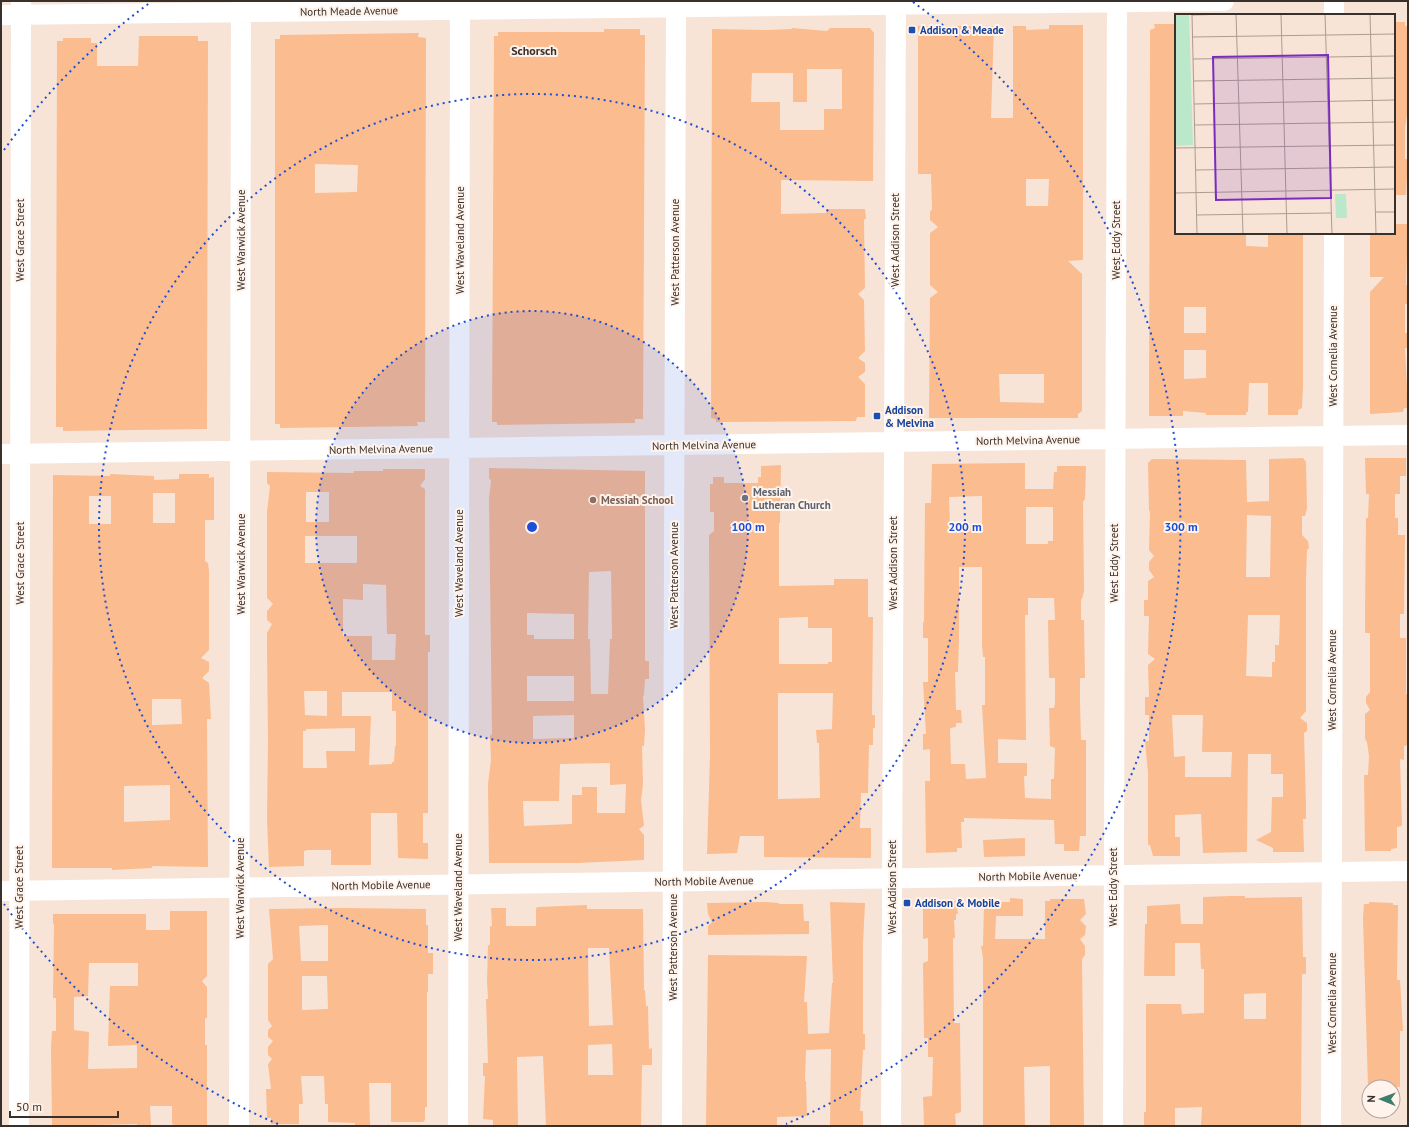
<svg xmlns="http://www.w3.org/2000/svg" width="1409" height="1127" font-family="'PT Sans',sans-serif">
<rect width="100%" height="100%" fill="#f7e4d7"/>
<!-- building -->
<path fill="#fbbc90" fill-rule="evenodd" d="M1394 22H1405V26H1408V108L1405 129V159H1408L1406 195H1394Z
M1154 24H1176V233H1246V246L1268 247V233H1303V386L1302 408 1298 410V415H1268V383H1249L1248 412H1246V415H1206V413L1183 411V416H1149L1150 48V30L1155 28ZM1184 307H1206V333H1184ZM1184 350H1206V378L1184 379Z
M1049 25H1083V260L1068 261 1082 274V411L1078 414V418H929L930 298 938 292 930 285V233L938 227 930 220V212L932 209 931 174H918V26H994L991 118H1013V26H1026V30L1049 29ZM1026 179H1049L1048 206H1026ZM999 374H1044V403L1000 402Z
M792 28 827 31 830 28H870L874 33 873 181 781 180V214L826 213V209H865L866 218 864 220 865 288 858 294 864 300 865 351 858 358 865 363V372L858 377 865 384V417H857L856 421 716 422V419L711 418 712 29 767 30 792 29ZM807 69H842V109H824V130H780V102H751L752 73H793V102H807Z
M604 29H640V35H645L643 419H635V423L497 425V422H492L494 36H498V32H604Z
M419 33 418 37 426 38 425 422H417L418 426 280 428V424H275V39H280V35ZM315 164 358 165 357 192 315 193Z
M139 36H198V41H208L207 429 63 431V427H56V408L57 41H63V38H91V43H97V66H138Z
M1394 224H1408L1406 285H1408V304H1405V333H1408V348H1405L1408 408H1404L1403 412 1370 414V292L1384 277H1370V233H1394Z
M1303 458 1306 462 1307 508 1305 516H1302V535L1308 541 1309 548 1307 550 1306 579V711L1300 718 1307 723V731L1304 733 1306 805V819H1303L1304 852H1273V848L1256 840 1271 832 1272 797H1283V774H1271V754H1248L1247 852 1203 853 1201 814 1175 815V837H1180V856H1153L1150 845H1148V773L1145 741H1149V715H1145V697H1149L1148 665 1155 659 1148 654 1149 616H1144V600H1148V581L1154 577 1149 570V562L1154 556 1149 550 1150 512 1149 510 1148 463 1152 459 1246 460 1247 502 1269 501V459ZM1247 515 1271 516 1270 577H1246ZM1248 615H1280L1279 645H1275V662H1272V677L1246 676ZM1172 715H1203L1202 752H1232L1231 777H1185V756L1174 757Z
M1365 458H1406V476H1400V494H1395V518H1398V535H1405L1404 614H1400V638H1406V694H1408V745L1404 746V760L1400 759 1402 826 1397 827V848L1391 849V851H1365L1364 775H1368L1369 756 1367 742 1365 739V714L1370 710 1366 703V697L1370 692V633H1365V616L1366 518H1368L1369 494H1366Z
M1025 463V489H1053L1054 472H1057V466H1086L1085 499 1083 502 1084 591 1082 599H1081V620H1084L1085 678H1080V703L1081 740H1086V836H1080L1079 851H1064V844H1055L1054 820 964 818V822H961L962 848H957V852L926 853 925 781H930V749L923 750V734H926L923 682H928V638H923V622H924L925 503H931L932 464ZM982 496V525H950L949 497ZM1026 507H1053V541H1048V544H1026ZM959 567H982V645L983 657H985V705H982L986 778 966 779 965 764H951L950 728 956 727V723H962L961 710H956L955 672H958L959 638ZM1028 598H1054L1055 620H1048L1049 678H1055V703L1054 708H1049L1050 746 1055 748 1054 779H1051V799L1025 798 1024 776H1027V763H998V739L1026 740 1025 615H1028Z
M781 465 780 523H779V586L834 585V579H868V617H873L872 715H875V728H873V745H869L868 793H861L860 828H871V858L764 857V836H740L737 853 707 854 710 756 709 535 714 531V512H710V484H713V477H724V483H758V477H761V466ZM808 617V628H832V662H828V664H779V618ZM778 693H833L832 729 816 730 817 743H819L820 798 778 799Z
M489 468 645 471V661H649V679H645L644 695 643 696 645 730 644 746H642L643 784 641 800 644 826 639 829 644 835V860L578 863H489L488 784 491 760 490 736 492 734 489 499 491 481 489 478ZM611 571 612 639H610L608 694H591L590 639H588L589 572ZM527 613 574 614V639H534V635H527ZM527 676H574V701H527ZM574 715V738L533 739V716ZM610 763V785L626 784 625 813H597V787H582V795H572V824L524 826 523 801H559L560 764Z
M383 469H425V479L420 486 425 489V635H430V652H428V813H423V843H428V859L398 858 397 813H371V865H331V850H308L304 851V866L269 867 267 819 268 739 267 650V633L272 624 267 620V611L273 604 267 598V512L270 486 267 483V472L354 473V471H383ZM306 492H329V522H306ZM305 536H357V563H305ZM363 584 386 585 387 634H396L395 660H372V636H343V599L363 600ZM304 691H327V716L305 715ZM342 692H392V711H396V746H395L394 762H392V764L369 765 371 716H342ZM355 728V751H326L327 768H303V731H306V729Z
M110 474 154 476V480L179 479V474H209V478L214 477V520H205V561L208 563 209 571V650L201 658 209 662V671L202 678 209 683 211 719H207L208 867 152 866V868L112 870V868H52L53 475 110 476ZM153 493H175V523H153ZM89 496H111V524H89ZM152 699H181L182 724 152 725ZM170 785V820L124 822V786Z
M1025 838V856L984 857 983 840Z
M1230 896H1245V898L1302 897 1303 957H1306V974H1302L1301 1126H1201L1202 1107 1175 1108V1126H1144V1112H1146V1004H1181L1182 1014 1204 1013V969H1201L1200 943H1175V976H1144L1145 924H1147V906L1180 904 1181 924H1203V897ZM1266 993V1019H1244V994Z
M1010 898 1023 899V916H996L995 939H1045V901H1050V899H1084L1086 914 1080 920 1086 926 1085 935 1080 939 1085 946V955L1082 959 1084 1126H1050V1066L1024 1067 1025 1126H983V958L981 946H983L984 902H1010Z
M956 901 958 914H956V920H954L955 938H953L954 1023H960L961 1112 955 1114 956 1126H924L923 1097 932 1096 933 1057H928V1038H924L923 963 928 961V938L923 939V902Z
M766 902 779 903V904H803L804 921H809V934L708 935V926L712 922 708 914 707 903Z
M830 902 865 903 863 944V1034H865V1050H863L860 1111H863V1126H830L831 1049 806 1050 805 1081H806L807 1116 777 1117V1126H706L708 955 807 956 804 1002H807L808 1034 829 1033 832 983H833Z
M1369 902 1393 903V905H1398L1397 980H1400L1403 1031H1400V1087H1368L1363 918 1364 904H1369Z
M587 905V909H643L644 990H645L646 1006H648L649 1049 652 1048V1065H642L641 1126H546L543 1056 517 1057 518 1126H493V1120L483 1119 485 1076H483V1063H488L486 999H488L487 981 488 946 490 944V926H492L491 908H506V926H536V908L538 907ZM588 948H609L613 1025 589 1026ZM612 1044 613 1075H588V1045Z
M343 908 426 909V925H428V953H433V974H428V992H427V1107H425V1120L423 1122H391V1083H369L370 1126H355V1123L328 1122V1104H325L324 1076H301L303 1104H299V1124H271V1118H267L266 1089H271L268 1064 272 1059 268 1055V1047L273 1041 268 1037V1030L272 1026 268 1020V964L273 959 269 909ZM328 925V961H301L299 926ZM302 976H327L328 1009 302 1010Z
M170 911H207V976L202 981 207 987V1018H205V1045H207V1126H177L172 1124V1106H150L151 1126H137V1124L52 1126 51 1048 52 1031H56V998H53L54 924 53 923V914H146V930H170ZM89 963H138V986H110L108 1046 137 1045V1068L88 1069 89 1032 74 1030V997L88 996Z"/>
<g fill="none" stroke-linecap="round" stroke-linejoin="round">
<!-- minor -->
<path stroke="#fff" stroke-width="20" d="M1 15 1224 1
M1334 15V1
M1 454 1408 435
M1 891 1408 871
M19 1126 21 1
M239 1126 241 1
M458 1126 460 1
M672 1126 676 1
M891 1126 896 1
M1113 1126 1117 1
M1331 1126 1334 233"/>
</g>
<!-- distance rings -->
<circle cx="532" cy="527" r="216" fill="#1d4ed8" fill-opacity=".12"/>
<g fill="none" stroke="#1d4ed8" stroke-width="2" stroke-dasharray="2 4">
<circle cx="532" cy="527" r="216"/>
<circle cx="532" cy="527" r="433"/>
<path d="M278 1124A649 649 0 0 1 4 904M4 150A649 649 0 0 1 151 2M913 2A649 649 0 0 1 786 1124"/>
</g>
<!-- markers -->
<g fill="#1a4fb4" stroke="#fff3eb" stroke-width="1.5">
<rect x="908" y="26" width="8" height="8" rx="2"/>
<rect x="873" y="412" width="8" height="8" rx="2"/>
<rect x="903" y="899" width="8" height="8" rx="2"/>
</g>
<circle fill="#6b7280" stroke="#fff3eb" stroke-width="1.5" cx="745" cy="498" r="4"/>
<circle fill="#8d6e63" stroke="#fff3eb" stroke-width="1.5" cx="593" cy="500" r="4"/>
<g text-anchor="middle" stroke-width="4" stroke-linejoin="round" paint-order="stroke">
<!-- street labels -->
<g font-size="11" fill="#37302b" stroke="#fff3eb">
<text transform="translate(349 11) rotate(-1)" y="4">North Meade Avenue</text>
<text transform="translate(20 240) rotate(-90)" y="4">West Grace Street</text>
<text transform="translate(241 240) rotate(-90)" y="4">West Warwick Avenue</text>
<text transform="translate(460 240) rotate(-90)" y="4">West Waveland Avenue</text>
<text transform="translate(895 240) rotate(-90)" y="4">West Addison Street</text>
<text transform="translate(1116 240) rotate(-90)" y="4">West Eddy Street</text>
<text transform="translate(675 252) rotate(-90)" y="4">West Patterson Avenue</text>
<text transform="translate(1333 356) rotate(-90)" y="4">West Cornelia Avenue</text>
<text transform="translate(1028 440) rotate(-1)" y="4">North Melvina Avenue</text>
<text transform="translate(704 445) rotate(-1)" y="4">North Melvina Avenue</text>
<text transform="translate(381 449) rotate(-1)" y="4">North Melvina Avenue</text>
<text transform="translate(20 563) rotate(-90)" y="4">West Grace Street</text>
<text transform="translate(459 563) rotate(-90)" y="4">West Waveland Avenue</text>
<text transform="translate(893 563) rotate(-90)" y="4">West Addison Street</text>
<text transform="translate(1114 563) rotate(-90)" y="4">West Eddy Street</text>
<text transform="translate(241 564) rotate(-90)" y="4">West Warwick Avenue</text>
<text transform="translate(674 575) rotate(-90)" y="4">West Patterson Avenue</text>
<text transform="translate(1332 680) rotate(-90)" y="4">West Cornelia Avenue</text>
<text transform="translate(1028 876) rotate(-1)" y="4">North Mobile Avenue</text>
<text transform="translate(704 881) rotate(-1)" y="4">North Mobile Avenue</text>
<text transform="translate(381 885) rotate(-1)" y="4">North Mobile Avenue</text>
<text transform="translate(19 887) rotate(-90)" y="4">West Grace Street</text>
<text transform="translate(458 887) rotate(-90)" y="4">West Waveland Avenue</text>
<text transform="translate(892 887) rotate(-90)" y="4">West Addison Street</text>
<text transform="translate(1113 887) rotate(-90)" y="4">West Eddy Street</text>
<text transform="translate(240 888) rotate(-90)" y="4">West Warwick Avenue</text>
<text transform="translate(673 947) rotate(-90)" y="4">West Patterson Avenue</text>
<text transform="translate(1332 1003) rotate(-90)" y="4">West Cornelia Avenue</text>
</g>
<!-- transit labels -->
<g font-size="11" font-weight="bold" fill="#164399" stroke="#fff3eb" text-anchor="start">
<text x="920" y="34">Addison &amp; Meade</text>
<text x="885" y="414">Addison<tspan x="885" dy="13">&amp; Melvina</tspan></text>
<text x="915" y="907">Addison &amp; Mobile</text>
</g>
<!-- worship labels -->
<g font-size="11" font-weight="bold" fill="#5b616d" stroke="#fff3eb" text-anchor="start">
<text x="753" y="496">Messiah<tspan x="753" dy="13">Lutheran Church</tspan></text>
</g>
<!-- education labels -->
<g font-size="11" font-weight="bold" fill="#785e54" stroke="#fff3eb" text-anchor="start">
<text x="601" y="504">Messiah School</text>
</g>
<!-- neighbourhood labels -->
<g font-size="12" font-weight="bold" fill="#37302b" stroke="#fff3eb">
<text x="534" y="55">Schorsch</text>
</g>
</g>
<!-- overview -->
<g transform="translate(1175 14)">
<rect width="220" height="220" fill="#f7e4d7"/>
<path d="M0 0H14L18 131 0 132ZM160 180H171L172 204H161Z" fill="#bbe7ca"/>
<path fill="none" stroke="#aa9c92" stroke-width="1" d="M17 0 22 220M61 0 68 220M106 0 112 220M150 0 157 220M195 0 201 220M17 1 55 0M17 23 220 20M18 45 220 42M19 67 220 64M19 90 220 86M20 111 220 108M0 134 220 131M20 156 220 153M0 179 220 175M201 198H220M21 201 156 199"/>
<path fill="#7b2cbf" fill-opacity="0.15" stroke="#7b2cbf" stroke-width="2" d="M153 41 156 184 41 186 38 43Z"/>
<rect width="220" height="220" fill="none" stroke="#37302b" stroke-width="2"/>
</g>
<circle cx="532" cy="527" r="6" fill="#1d4ed8" stroke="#fff3eb" stroke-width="2"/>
<g font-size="12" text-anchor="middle" font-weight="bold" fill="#1d4ed8" stroke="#fff3eb" stroke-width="4" stroke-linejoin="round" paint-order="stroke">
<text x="748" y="531">100 m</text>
<text x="965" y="531">200 m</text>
<text x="1181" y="531">300 m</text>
</g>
<!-- border -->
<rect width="1409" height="1127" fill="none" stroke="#37302b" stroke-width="4"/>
<!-- north arrow -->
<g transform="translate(1381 1099) rotate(271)"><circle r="19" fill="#fff3eb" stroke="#afa59e"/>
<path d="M0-3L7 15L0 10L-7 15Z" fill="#3d7e6d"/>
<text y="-6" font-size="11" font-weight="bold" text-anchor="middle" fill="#37302b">N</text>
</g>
<!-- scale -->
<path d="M10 1111v6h108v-6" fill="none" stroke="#37302b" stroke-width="2"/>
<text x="16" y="1111" font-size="12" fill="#37302b" stroke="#fff3eb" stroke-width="3" paint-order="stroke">50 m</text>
</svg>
